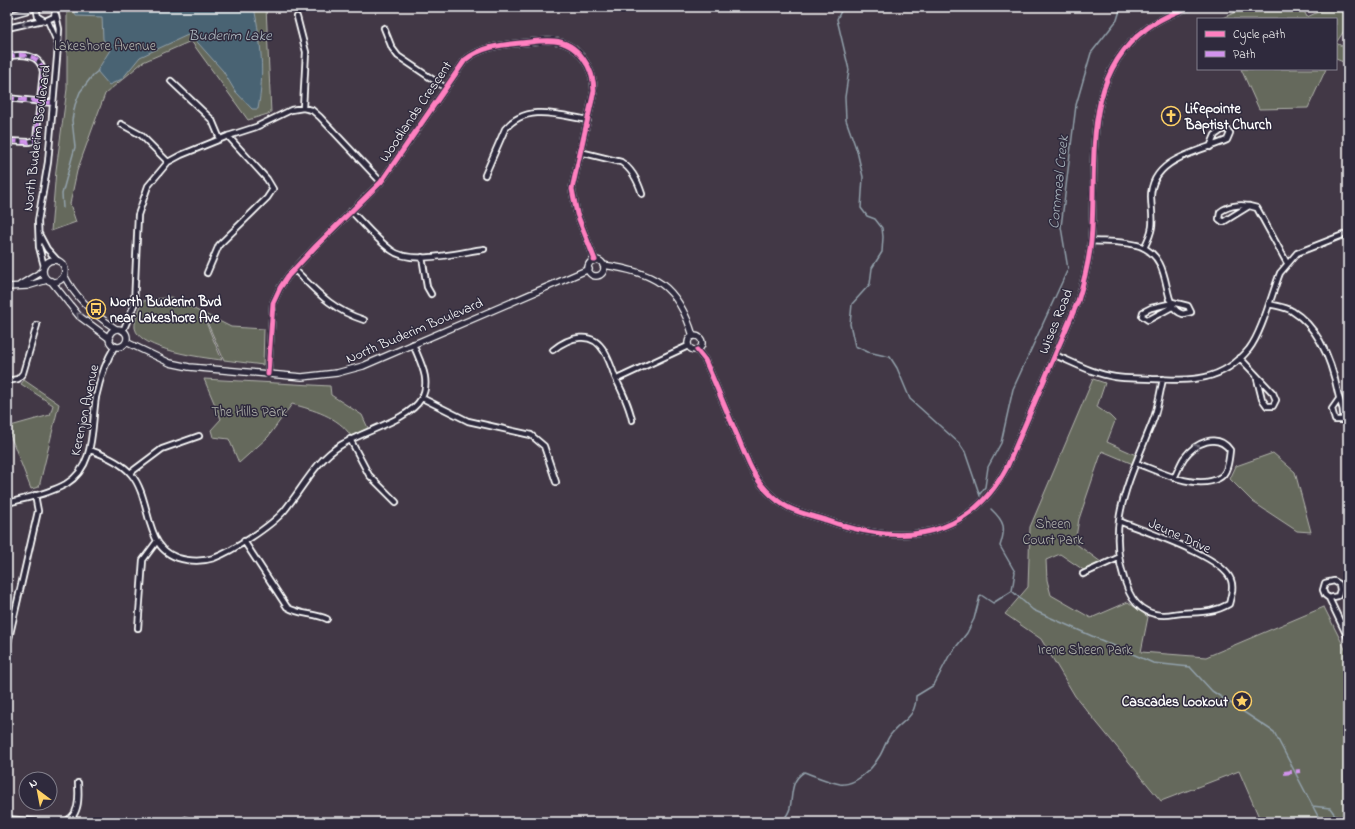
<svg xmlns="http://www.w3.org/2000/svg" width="1355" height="829" font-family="'Indie Flower',sans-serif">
<rect width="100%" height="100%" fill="#423846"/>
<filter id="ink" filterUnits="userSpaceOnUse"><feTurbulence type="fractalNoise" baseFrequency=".025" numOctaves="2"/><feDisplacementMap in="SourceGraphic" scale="8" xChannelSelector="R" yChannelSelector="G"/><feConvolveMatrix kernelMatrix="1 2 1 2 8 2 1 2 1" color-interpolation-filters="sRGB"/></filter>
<g filter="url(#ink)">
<!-- green -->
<path fill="#65695b" stroke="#b2b4ad" d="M67 7H266L271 113 248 120 191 41 143 62 105 94 77 171 70 204 76 222 51 231 56 170 67 89Z
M1247 7H1302L1307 17 1329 7H1348V25L1336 43 1348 49V64L1336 59V19H1220Z
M1241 69H1326L1308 108 1259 109Z
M171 297 202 313 222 360C205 358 139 350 135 328 134 320 140 308 143 301Z
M203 313 231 327 264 329 263 365 224 360Z
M204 379 330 386 331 395 362 415 368 428 351 436C338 416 313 410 292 404L268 437 239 463 229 439 213 437 211 430 221 419Z
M1093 379 1105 383 1097 407 1110 416 1115 421 1107 442 1136 455 1133 464 1102 451 1079 519 1075 543 1101 562 1085 571 1060 554 1046 560 1047 580 1051 595 1091 618 1128 602 1148 617 1141 652 1206 657 1324 607 1348 655V822H1261L1239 771 1161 801 1075 696 1041 639 1005 614 1028 587 1030 527Z
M24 380 59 404 39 487 31 489 7 427 50 415 53 405 21 384Z
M1273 453 1295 472 1311 532 1297 531 1253 502 1230 479 1236 466Z"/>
<!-- water -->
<path fill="#4a6373" stroke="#92a1ab" d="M73 7H254C261 43 265 72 258 109H252L235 91 223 71 190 34 140 57 122 79 109 85 97 71 110 50 103 39 102 17 76 16Z"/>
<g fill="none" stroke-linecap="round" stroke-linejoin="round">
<!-- stream -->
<path stroke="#92a1ab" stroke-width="1.5" d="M843 7 837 19 849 70 845 97 846 120 857 151 863 177 861 208 867 216 875 219 882 228 883 237 882 252 872 268 870 284 852 304 850 324 855 346 868 352 890 357 897 368 910 399 959 443 965 452 980 496
M63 208 62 194 75 147 72 120 75 105 80 92 93 75 98 71
M980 494 985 487 988 467 1001 443 1013 389 1068 269 1061 227 1076 105 1091 53 1117 20 1121 7
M1012 591 1033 610 1153 663 1190 667 1212 691 1274 732 1321 822
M1312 806 1330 808 1340 822
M782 822C785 818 789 813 790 808 793 794 790 781 804 772 815 776 828 782 840 784 855 786 872 769 879 757 884 750 886 739 892 733 904 719 916 717 916 696L934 685 949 656 967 633 974 619 980 596 981 595 993 603 1012 591 1015 572 1000 546C1006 528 1005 522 991 509"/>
<defs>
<path id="minor" d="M36 7 38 17 45 21 54 17 56 7
M7 16 36 8
M297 17 306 52 303 108
M48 21 58 44
M7 28 43 20
M384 28 392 48 398 56 444 87
M7 57C21 53 41 54 43 72L36 140 29 142 7 141
M171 81 212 120 220 139
M7 98 53 103
M121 124 141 135 168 162
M580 152 621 162C632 169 638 181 642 194
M485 175 505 129C526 103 559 115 588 120
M1249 206 1223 222 1219 219 1220 212C1230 204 1245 204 1257 208L1287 263
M351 211C364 224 376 239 391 250 411 266 460 252 484 249
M39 234 47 249 57 260
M1091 241C1106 242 1125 241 1140 246 1176 260 1159 308 1183 314L1191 312 1188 306 1172 302 1169 299
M1144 248C1156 225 1152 221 1151 197 1151 158 1199 152 1227 140L1230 133 1225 128 1215 135 1210 147
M422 257 427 287 431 294
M44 266 39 247 38 221 48 162 58 46 59 29 56 15
M294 269C317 292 332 310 364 320
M207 273 219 245 267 198 273 189 267 179 228 136
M1269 304C1276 306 1286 307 1292 311 1320 328 1332 363 1338 393 1340 404 1345 408 1343 420H1335L1332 409 1339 399
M1172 307 1148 320 1142 316 1143 312 1151 308 1173 303
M123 331 134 305 138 215 148 186 168 162 181 155 228 136 256 127 291 110 303 108 312 110 320 117 381 182
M553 350C569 337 592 330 604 351 609 359 612 368 615 377 622 391 629 405 632 420
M1055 355C1074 363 1094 374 1115 377 1127 379 1140 378 1152 379 1191 381 1222 382 1249 349 1262 332 1272 293 1280 273L1297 253 1348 233
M1240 358 1273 393 1276 400 1273 406H1267L1262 399 1256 375
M268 374 273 303 280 288 288 276 316 246 381 182 465 60C481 47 500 45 520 43 531 42 542 40 554 41 578 43 594 68 594 91L572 189 577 214 595 260
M617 379 688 346
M7 381 18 379 23 373 37 325
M422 398 468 421 531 435 544 446 556 482
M350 439 369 475 396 502
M90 450C104 455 121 462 131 474 154 501 141 554 187 560 195 561 205 561 214 558 233 551 271 526 284 511 303 488 315 461 341 445 363 431 409 420 421 399 432 381 420 362 413 344
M1136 463C1158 471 1196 491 1219 478 1228 474 1229 459 1230 450 1217 432 1195 443 1184 458 1180 464 1178 471 1174 478
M130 473 162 449 199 436
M7 503C26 498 48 494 66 484 96 466 91 427 96 397 100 379 105 362 115 346
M1119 521C1143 531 1223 556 1231 580 1234 588 1231 596 1229 604 1210 615 1194 611 1174 614 1154 618 1137 610 1129 592 1101 527 1131 478 1154 418 1158 406 1160 392 1163 379
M244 541 287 607C299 615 315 613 327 619
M1083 574 1118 558
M1329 598 1338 596 1340 590 1339 584 1334 581 1325 583 1323 590 1325 595 1329 598 1348 638
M138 628 143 560 157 541
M7 647 38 511 35 495
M7 819 42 822
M62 822C80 819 79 797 78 783
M185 822 186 820"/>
<path id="tertiary" d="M43 271a11 11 0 1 1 22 0a11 11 0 1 1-22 0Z
M588 268a8 8 0 1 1 16 0a8 8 0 1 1-16 0Z
M603 265C654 272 678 285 693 336
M64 275C75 298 95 315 116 329
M51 281 79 316 110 339
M20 285 43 271
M7 287 27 286 47 280
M109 338a9 9 0 1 1 18 0a9 9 0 1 1-18 0Z
M688 343a7 7 0 1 1 14 0a7 7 0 1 1-14 0Z
M126 342 170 363 189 367 302 377 337 373 363 366 589 269
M697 350 705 360C716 385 726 410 737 435 745 454 752 476 767 491 787 512 801 512 826 520 898 546 967 542 1007 467L1078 301C1084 281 1089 262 1091 241 1098 169 1079 78 1146 29 1159 19 1174 13 1189 7"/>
</defs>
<!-- minor casing -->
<use href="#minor" stroke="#fff" stroke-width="8"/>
<!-- tertiary casing -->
<use href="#tertiary" stroke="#fff" stroke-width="8"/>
<!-- minor -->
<use href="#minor" stroke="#2f2a3d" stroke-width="4.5"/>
<!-- tertiary -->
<use href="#tertiary" stroke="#2f2a3d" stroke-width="5.5"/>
<!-- quiet -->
<path stroke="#d193ec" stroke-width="4" stroke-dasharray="8 4" stroke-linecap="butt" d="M7 57C21 53 41 54 43 72L36 140 29 142 7 141
M7 98 53 103
M1284 773 1300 771"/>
<defs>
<path id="cycleway" d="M697 350 705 360C716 385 726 410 737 435 745 454 752 476 767 491 787 512 801 512 826 520 898 546 967 542 1007 467L1078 301C1084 281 1089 262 1091 241 1098 169 1079 78 1146 29 1159 19 1174 13 1189 7
M268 374 273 303 280 288 288 276 316 246 381 182 465 60C481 47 500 45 520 43 531 42 542 40 554 41 578 43 594 68 594 91L572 189 577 214 595 260H594"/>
</defs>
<!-- cycleway casing -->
<use href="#cycleway" stroke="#2f2a3d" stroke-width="8"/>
<!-- cycleway -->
<use href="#cycleway" stroke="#ff80c0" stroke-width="5"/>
</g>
<!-- one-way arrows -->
<defs><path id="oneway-chevron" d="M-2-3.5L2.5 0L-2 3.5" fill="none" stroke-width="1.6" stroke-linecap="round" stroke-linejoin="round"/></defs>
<g stroke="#6d6a77">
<use href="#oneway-chevron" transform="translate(25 24) rotate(167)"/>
<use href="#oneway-chevron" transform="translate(79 315) rotate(-137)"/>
<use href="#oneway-chevron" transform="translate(1197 447) rotate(-33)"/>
</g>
</g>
<!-- icons -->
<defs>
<symbol id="church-ring" viewBox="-11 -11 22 22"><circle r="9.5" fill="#2f2a3d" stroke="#ffd166" stroke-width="1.5"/><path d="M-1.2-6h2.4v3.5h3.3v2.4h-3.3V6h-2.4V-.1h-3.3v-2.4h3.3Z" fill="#ffd166"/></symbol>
<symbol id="bus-ring" viewBox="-11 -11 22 22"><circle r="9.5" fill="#2f2a3d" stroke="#ffd166" stroke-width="1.5"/><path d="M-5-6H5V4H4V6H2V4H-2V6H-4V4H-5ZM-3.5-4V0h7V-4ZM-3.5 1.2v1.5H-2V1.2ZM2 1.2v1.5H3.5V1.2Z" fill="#ffd166"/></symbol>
<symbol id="sight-ring" viewBox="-11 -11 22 22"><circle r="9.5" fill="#2f2a3d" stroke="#ffd166" stroke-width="1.5"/><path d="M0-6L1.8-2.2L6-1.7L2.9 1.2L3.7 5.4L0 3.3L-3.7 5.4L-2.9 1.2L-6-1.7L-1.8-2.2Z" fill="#ffd166"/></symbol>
</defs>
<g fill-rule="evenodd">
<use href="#church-ring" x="1160" y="105" width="22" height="22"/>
<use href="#bus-ring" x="85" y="298" width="22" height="22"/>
<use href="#sight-ring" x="1231" y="690" width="22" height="22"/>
</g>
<g text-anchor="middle" stroke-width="3" stroke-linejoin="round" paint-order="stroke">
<!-- park labels -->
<g font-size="14" fill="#b2b4ad" stroke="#2f2a3d">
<text x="105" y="50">Lakeshore Avenue</text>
<text x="249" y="416">The Hills Park</text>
<text x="1053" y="528">Sheen<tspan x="1053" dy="16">Court Park</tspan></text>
<text x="1085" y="654">Irene Sheen Park</text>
</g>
<!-- poi labels -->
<g font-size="14" font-weight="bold" fill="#fff" stroke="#2f2a3d" text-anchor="start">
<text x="1185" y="113">Lifepointe<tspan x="1185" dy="16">Baptist Church</tspan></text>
<text x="110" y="306">North Buderim Bvd<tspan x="110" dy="16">near Lakeshore Ave</tspan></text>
<text x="1228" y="706" text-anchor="end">Cascades Lookout</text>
</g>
<!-- street labels -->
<g font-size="14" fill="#fff" stroke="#2f2a3d">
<text transform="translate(415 111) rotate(-56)" y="5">Woodlands Crescent</text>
<text transform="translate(36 138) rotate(-83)" y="5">North Buderim Boulevard</text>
<text transform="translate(1055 321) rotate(-68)" y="5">Wises Road</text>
<text transform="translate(414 330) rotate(-23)" y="5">North Buderim Boulevard</text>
<text transform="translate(84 410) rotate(-78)" y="5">Kerenjon Avenue</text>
<text transform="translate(1180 535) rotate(24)" y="5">Jeune Drive</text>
</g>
<!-- water labels -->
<g font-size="15" font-style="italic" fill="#aeb9c0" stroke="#2f2a3d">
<text x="230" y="40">Buderim Lake</text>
<text transform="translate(1058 182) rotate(-84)" y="5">Cornmeal Creek</text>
</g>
</g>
<!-- margin -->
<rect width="1355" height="829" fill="none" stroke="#2f2a3d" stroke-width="24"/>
<rect x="12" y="12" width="1331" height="805" fill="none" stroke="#fff" stroke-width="1.5" filter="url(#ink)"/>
<!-- legend -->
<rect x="1197" y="18" width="140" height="52" fill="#2f2a3d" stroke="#827f8b"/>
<rect x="1205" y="31" width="20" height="6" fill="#ff80c0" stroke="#827f8b"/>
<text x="1233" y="38" font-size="12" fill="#ffffff">Cycle path</text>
<rect x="1205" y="51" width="20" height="6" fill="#d193ec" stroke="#827f8b"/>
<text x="1233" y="58" font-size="12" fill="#ffffff">Path</text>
<!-- north arrow -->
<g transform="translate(38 791) rotate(328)"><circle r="19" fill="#2f2a3d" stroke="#827f8b"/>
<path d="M0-3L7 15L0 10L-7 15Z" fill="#ffd166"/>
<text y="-6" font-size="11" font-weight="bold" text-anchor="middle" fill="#ffffff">N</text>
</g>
</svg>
